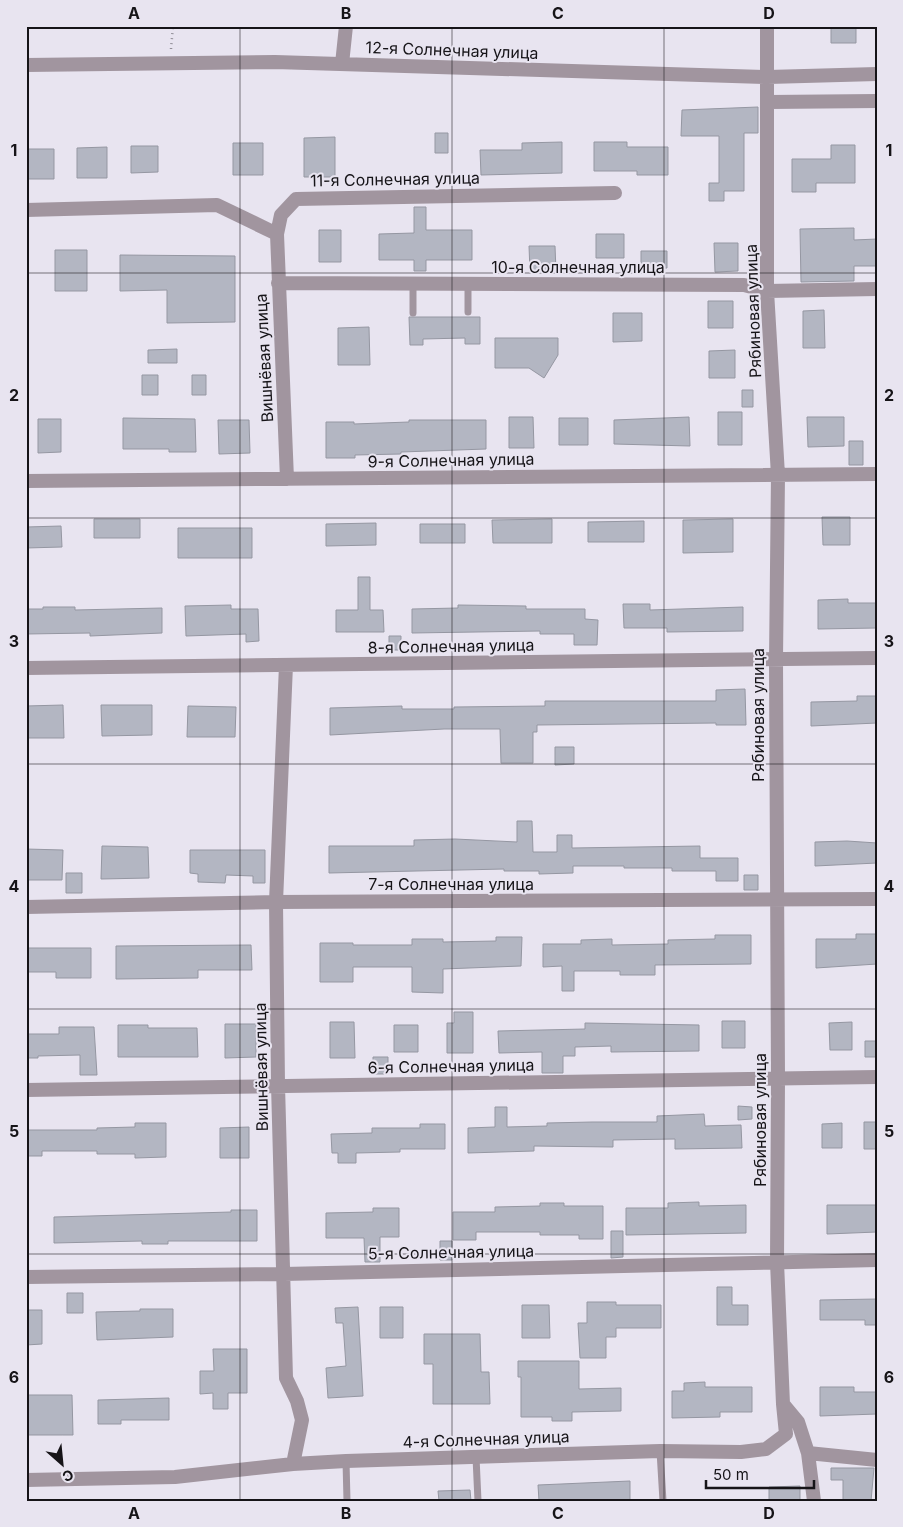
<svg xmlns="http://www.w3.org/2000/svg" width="903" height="1527" font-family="Inter,sans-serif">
<rect width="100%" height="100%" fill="#e8e4f0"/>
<!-- building -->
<path fill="#b3b6c2" stroke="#9597a2" d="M831 26 856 27V43H831Z
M758 107V133H744V191H724V201H709V183H719V136H681L682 110Z
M435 133H448V153H435Z
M335 137V177H304V138Z
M562 142V173L481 175 480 150H522V143Z
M594 142H627V147H668V175H637V171H594Z
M233 143H263V175H233Z
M831 145H855V183H816V192H792V159H831Z
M131 146H158V172L131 173Z
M107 147V178H77V148Z
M26 149H54V179H26Z
M414 207H426V230H472V260H426V271H414V260H379V234L414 233Z
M854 228V240L877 239V266H854V281L801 282 800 229Z
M319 230H341V262H319Z
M596 234H624V258H596Z
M714 243H738V271L715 272Z
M529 246H555L556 271H530Z
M55 250H87V291H55Z
M641 251H667V268L641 269Z
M120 255 235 256V322L167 323V290L120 291Z
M708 301H733V328H708Z
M824 310 825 348H803V311Z
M613 313H642V341L613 342Z
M409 317H480V344H465V338L423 339V345H410Z
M369 327 370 365H338V328Z
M495 338H558V355L544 378 529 368H495Z
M177 349V363H148V350Z
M735 350V378H709V351Z
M142 375H158V395H142Z
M192 375H206V395H192Z
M742 390H753V407H742Z
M718 412H742V445H718Z
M509 417H533L534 448H509Z
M689 417 690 446 614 444V420Z
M807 417H844V446L808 447Z
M123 418 195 419 196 452H169V449H123Z
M559 418H588V445H559Z
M38 419H61V452L38 453Z
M218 420H249L250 453 219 454Z
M409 420H486V449L401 452V454L355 455V458H326V422H354V424L409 422Z
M849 441H863V465H849Z
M822 517H850V545H823Z
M94 519H140V538H94Z
M552 519V543H493L492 520Z
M733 519V552L683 553V520Z
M644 521V542H588V522Z
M376 523V545L326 546V524Z
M420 524H465V543H420Z
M61 526 62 547 26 548V527Z
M178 528H252V558H178Z
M358 577H370V610H383L384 632H336V610H358Z
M848 599V603H877V628L818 629V600Z
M623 604H650V610L743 607V631L667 632V628H624Z
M231 605V609H258L259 641 246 642V634L186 636 185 606Z
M458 605 526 606V609H585V619L598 620 597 645H574V634H540V631L412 633V609L458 608Z
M43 607H75V610L162 608V633L90 636V633L26 634V609H43Z
M389 636H401V650H389Z
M745 689 746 725H716V723L537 725V732H533V763H501L500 729H444L330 735V708L402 706V709H454V707L545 706V701H716V690Z
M857 696H877V723L811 726V702L857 701Z
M63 705 64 738H26V706Z
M101 705H152V735L102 736Z
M188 706 236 707 235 737H187Z
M555 747H574V764L555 765Z
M517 821H532L533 852H557V835H572V848L700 846V858H738V881H716V871H672V868H624V866H573V873L539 874V871H504V869L329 873V846H414V840L455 839 517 842Z
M847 841 877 843V863L815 866V842Z
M102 846 148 847 149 878 101 879Z
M26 849 63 850 62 880H26Z
M190 850H265V883H253V876L226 875 225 883 198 882V874L190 873Z
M66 873H82V893H66Z
M744 875H758V890H744Z
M856 934H877V964L816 968V939H856Z
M715 935H751V964L655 965V975H620V971H574V991H562V966L543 967V944H581V940L612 939V945L668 944V940L715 939Z
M496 937H522L521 966 443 969V993L412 992V967H353V982H320V943H353V945H412V939H443V942L496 941Z
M251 945 252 970H198V978L116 979V946Z
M26 948H91V978H56V972H26Z
M454 1012H473V1053H447V1023H454Z
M722 1021H745V1048H722Z
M330 1022H354L355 1058H330Z
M852 1022V1050H830L829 1023Z
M585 1023 699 1025V1051L611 1052V1046L575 1047V1056H563V1073H542V1052L499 1053 498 1031 585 1029Z
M225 1024H256V1057L225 1058Z
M118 1025H148V1028H197L198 1057H118Z
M394 1025H418V1052H394Z
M59 1027H94L97 1075H80V1055L38 1056V1058H26V1034H59Z
M865 1041H877V1057H865Z
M373 1057H388V1074H373Z
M738 1106 752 1107V1119L738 1120Z
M495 1107H507V1127L547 1126V1123L592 1122H657V1116L704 1114 705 1126 741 1125 742 1148 675 1149V1139L613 1140V1147L534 1146V1151L468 1153V1128L495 1127Z
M864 1122H877V1149H864Z
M135 1123H166V1157L135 1158V1154H97V1151H42V1156H26V1130H97V1128L135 1127Z
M842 1123V1148H822V1124Z
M420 1124H445V1149H400V1152L356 1153V1163H338V1153H332L331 1134 372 1133V1128H420Z
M249 1127V1158H220V1128Z
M699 1202V1206L746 1205V1233L626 1235V1208H668V1203Z
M540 1203H564V1206H603V1239H579V1235H540V1232H476V1240H453V1212H495V1207L540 1206Z
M827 1205H877V1232L827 1234Z
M373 1208H399V1237H380V1262H365L364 1238H326V1213L373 1212Z
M231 1210H257V1241H168V1244H142V1241L54 1243V1217L231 1212Z
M611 1231H623V1257L611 1258Z
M440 1241H452V1260H440Z
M717 1287H732V1305H748V1325H717Z
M67 1293H83V1313H67Z
M877 1299V1325H865V1320H820V1300Z
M587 1302H616V1305H661V1328H616V1337H606V1358H580L578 1323H587Z
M522 1305H549L550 1338H522Z
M358 1307 363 1396 328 1398 326 1368 346 1366 343 1323H336L335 1308Z
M380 1307H403V1338H380Z
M140 1309H173V1337L97 1340 96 1312 140 1311Z
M26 1310H42V1344L26 1345Z
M424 1334H480L481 1372H489L490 1404H433V1364H424Z
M213 1349H247V1393H228V1409H213V1393L200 1394V1371H214Z
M518 1361H579V1389L621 1388V1411L572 1412V1421H552V1417H521V1377H518Z
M705 1382V1387H752V1412H720V1417L672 1418V1391H684V1383Z
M820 1387H854V1392H877V1414L820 1416Z
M26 1395H72L73 1435H26Z
M169 1398V1420H121V1424H98V1400Z
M831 1468H874L871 1501H843V1480H831Z
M630 1481V1501H539L538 1485Z
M800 1486V1501H769V1487Z
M470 1490 471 1501H439L438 1491Z"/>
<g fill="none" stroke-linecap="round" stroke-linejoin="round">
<!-- path -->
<path stroke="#908d96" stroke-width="2.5" stroke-dasharray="1 4" stroke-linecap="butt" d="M171 49 173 26"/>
<!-- lane -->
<path stroke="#a1959f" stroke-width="7" d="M413 284V313
M468 284V312
M660 1451 663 1501
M476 1457 478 1501
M346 1461 347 1501"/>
<!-- street -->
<path stroke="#a1959f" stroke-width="14" d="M767 26V291L778 475 776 660 778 1079 777 1262 783 1404
M342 64 346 26
M26 65 275 62 768 77 877 74
M769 102 877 101
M26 210 217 205 277 234 281 215 296 199 615 193
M277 234 287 479
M278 283 744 285 767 291 877 289
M26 481 877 474
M286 665 276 902 278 1085 286 1378 297 1401 302 1420 293 1464
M26 668 877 658
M26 907 276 902 877 899
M26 1090 877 1077
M26 1277 284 1274 877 1260
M808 1453 814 1501
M26 1480 175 1477 293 1464 346 1461 660 1451 741 1452 766 1449 786 1434 783 1404 798 1422 808 1453 877 1460"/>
</g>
<!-- grid -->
<path fill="none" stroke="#161418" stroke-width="1" stroke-opacity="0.55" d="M240 26V1501M452 26V1501M664 26V1501M26 273H877M26 518H877M26 764H877M26 1009H877M26 1254H877"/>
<g text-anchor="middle" stroke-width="4" stroke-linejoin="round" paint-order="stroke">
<!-- street labels -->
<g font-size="16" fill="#161418" stroke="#e8e4f0">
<text transform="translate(452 50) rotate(2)" y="6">12-я Солнечная улица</text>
<text transform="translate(395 179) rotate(-1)" y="6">11-я Солнечная улица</text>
<text x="578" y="273">10-я Солнечная улица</text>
<text transform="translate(753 311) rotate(-92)" y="6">Рябиновая улица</text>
<text transform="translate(264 358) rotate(-93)" y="6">Вишнёвая улица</text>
<text transform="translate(451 460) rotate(-1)" y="6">9-я Солнечная улица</text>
<text transform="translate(451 646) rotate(-1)" y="6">8-я Солнечная улица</text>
<text transform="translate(758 715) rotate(-90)" y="6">Рябиновая улица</text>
<text x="451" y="890">7-я Солнечная улица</text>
<text transform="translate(451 1066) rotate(-1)" y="6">6-я Солнечная улица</text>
<text transform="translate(261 1067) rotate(-91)" y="6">Вишнёвая улица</text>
<text transform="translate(760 1120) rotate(-90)" y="6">Рябиновая улица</text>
<text transform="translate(451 1252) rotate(-1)" y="6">5-я Солнечная улица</text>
<text transform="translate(486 1439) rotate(-2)" y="6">4-я Солнечная улица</text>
</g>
</g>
<!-- border -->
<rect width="903" height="1527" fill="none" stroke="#e8e4f0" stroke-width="55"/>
<!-- north arrow -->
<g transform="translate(62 1464) rotate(153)" stroke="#e8e4f0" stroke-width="4" paint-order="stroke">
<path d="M0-4L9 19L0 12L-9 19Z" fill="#161418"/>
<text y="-8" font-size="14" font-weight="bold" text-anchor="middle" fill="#161418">С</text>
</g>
<!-- scale -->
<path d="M706 1480v8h108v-8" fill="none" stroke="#161418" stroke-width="2.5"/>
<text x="713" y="1480" font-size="15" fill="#161418" stroke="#e8e4f0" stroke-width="4" paint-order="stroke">50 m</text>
<rect x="28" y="28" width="848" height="1472" fill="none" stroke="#161418" stroke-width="2"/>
<g font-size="16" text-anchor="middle" font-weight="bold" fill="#161418">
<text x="134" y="19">A</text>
<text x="346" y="19">B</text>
<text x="558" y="19">C</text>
<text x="769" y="19">D</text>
<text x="14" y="156">1</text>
<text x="889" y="156">1</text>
<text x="14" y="401">2</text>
<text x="889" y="401">2</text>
<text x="14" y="647">3</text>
<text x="889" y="647">3</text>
<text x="14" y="892">4</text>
<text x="889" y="892">4</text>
<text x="14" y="1137">5</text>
<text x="889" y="1137">5</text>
<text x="14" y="1383">6</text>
<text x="889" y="1383">6</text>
<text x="134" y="1519">A</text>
<text x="346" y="1519">B</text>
<text x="558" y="1519">C</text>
<text x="769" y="1519">D</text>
</g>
</svg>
